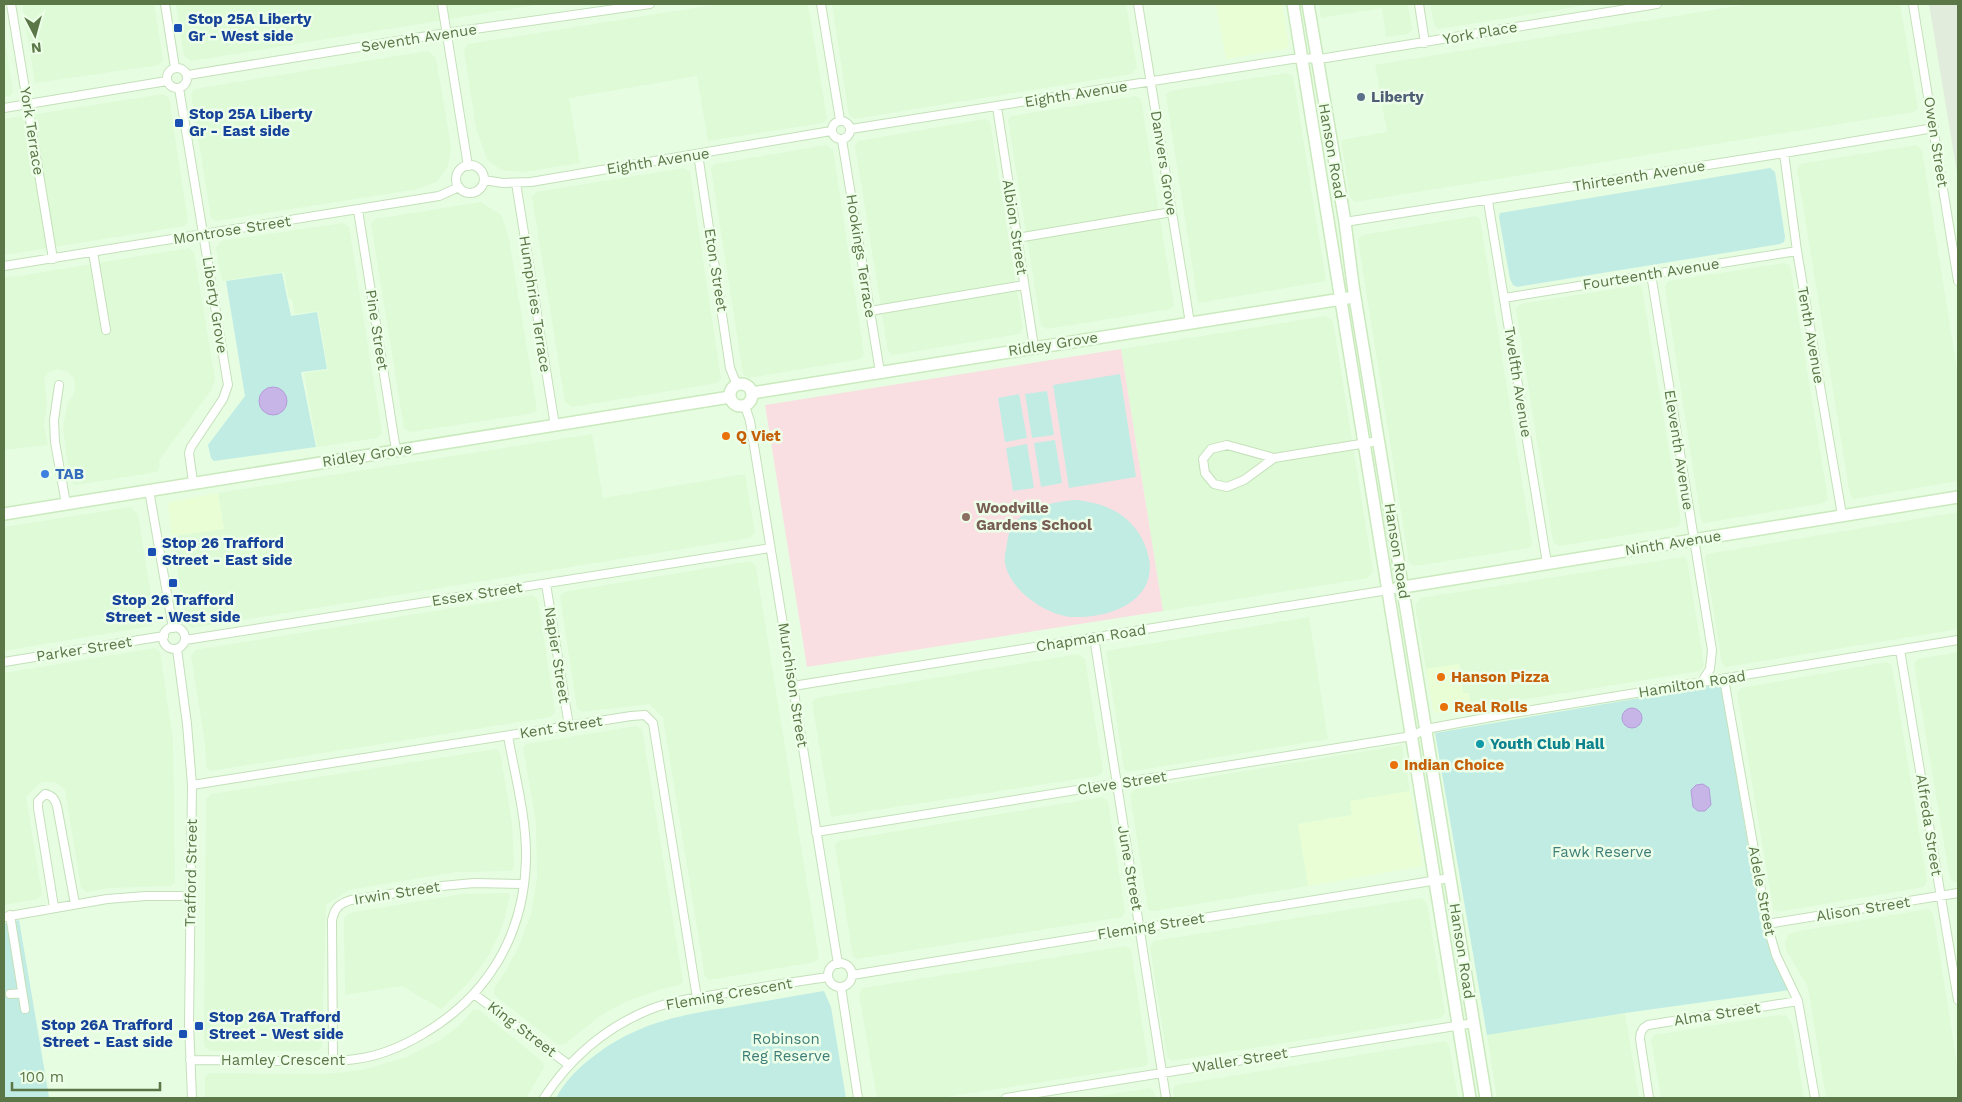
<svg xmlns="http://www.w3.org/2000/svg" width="1962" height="1102" font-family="'Work Sans',sans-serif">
<rect width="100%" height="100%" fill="#e6fde2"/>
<!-- residential -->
<path fill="#defad6" d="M22 4H154L163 60 159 65 35 83Z
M176 4H542L191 61 184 56Z
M719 4H808L827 119 823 123 708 141 697 76 569 98 580 163 524 172 502 170 487 160 476 128 464 50 468 44Z
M832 4H1126L1137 68 1131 74 854 119 849 116Z
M1319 4H1408L1412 29 1408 34 1386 37 1382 8 1321 18Z
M1430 4H1593L1439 29 1434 25Z
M1749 4H1900L1918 108 1914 112 1355 202 1350 197 1341 140 1387 132 1375 65Z
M4 34 13 92 10 96 4 97Z
M428 51 436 58 451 147 448 166 438 181 418 189 216 221 211 218 191 94 194 89Z
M1287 73 1293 76 1326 281 1198 303 1166 95 1170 91Z
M163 94 169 98 188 221 185 226 4 255V119Z
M1136 96 1141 99 1174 306 1170 309 1047 329 1041 326 1008 120 1011 116Z
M985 119 990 122 1023 328 1019 334 893 355 888 351 855 146 858 141Z
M827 145 833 150 864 354 861 359 749 378 743 374 711 168 715 164Z
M1917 145 1922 150 1958 376V481L1853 499 1850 495 1797 169 1800 164Z
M684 168 690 172 721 379 717 383 572 407 565 402 532 197 536 192Z
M481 202 502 216 509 239 537 409 534 413 410 432 404 428 371 224 375 219Z
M1476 216 1480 219 1532 544 1529 548 1415 566 1409 563 1358 240 1362 235Z
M343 223 349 227 382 433 378 438 317 447 304 373 328 370 318 311 295 314 292 299H289L284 272 222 281 216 248 221 241Z
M189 248 194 252 215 379 212 389 159 460 160 467 157 472 75 485 70 481 63 428 67 404 74 394 75 385 74 378 67 371 57 369 48 373 44 379 47 402 44 425 48 445 4 450V277L19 276Z
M1785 263 1790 266 1828 499 1824 503 1704 523 1701 520 1665 287 1668 281Z
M1640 285 1642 288 1681 522 1677 527 1559 546 1553 542 1516 309 1520 304Z
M1326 316 1333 321 1373 571 1368 578 1163 611 1121 349Z
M592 434 603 498 745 474 755 533 750 538 192 628 186 624 172 536 224 529 218 493Z
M130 507 138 514 155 621 152 626 4 651V527Z
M1958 512V629L1726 667 1722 664 1705 558 1707 554Z
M1683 557 1687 560 1704 665 1700 671 1471 708 1469 693 1463 694 1459 664 1426 669 1415 605 1420 598Z
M751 561 756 567 819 958 815 962 709 980 705 977 663 718 650 704 582 712 577 709 560 596 564 592Z
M533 595 538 600 555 712 551 717 210 771 206 767 205 743 191 656 195 650Z
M1309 617 1328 739 1128 772 1124 769 1106 651Z
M155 648 160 652 173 740 175 882 171 886 108 888 87 892 81 888 65 789 55 782H45L40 783 26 797 42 894 38 899 4 905V673Z
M1958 652V882H1955L1950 879 1914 664 1918 659Z
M1078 654 1085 659 1103 771 1101 774 1097 776 831 817 812 702 816 698Z
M1887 662 1892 666 1927 881 1924 887 1778 912 1773 909 1737 693 1741 688Z
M636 726 642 729 683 981 680 985 661 989 625 1002 600 1016 565 1044 558 1045 494 995V988L505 972 518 948 531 914 537 878 536 822 523 748 526 744Z
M1402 745 1410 791 1350 801 1352 815 1298 824 1308 886 1154 911H1150L1148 909 1130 795 1135 789Z
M496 749 500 752 512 823 514 867 510 871 457 872 349 890 326 905 322 1047 317 1051H210L204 1046 206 799 211 794Z
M1103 797 1108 801 1125 912 1122 917 857 959 853 957 835 845 838 841Z
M508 893 510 897 504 920 498 937 486 960 467 984 441 1009 402 986 345 995 344 918 349 913 462 894Z
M1421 898 1427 903 1445 1013 1441 1018 1172 1061 1167 1057 1150 947 1154 941Z
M1927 909 1933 913 1958 1070V1098H1826L1808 987 1786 950 1785 943 1788 935 1794 932Z
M1126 946 1131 950 1148 1062 1146 1066 939 1098H877L859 994 863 988Z
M473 1010H479L543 1062 544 1068 526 1098H205V1077L209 1073 325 1074 362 1070 404 1058 440 1040 460 1025Z
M1625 1013 1639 1098H1497L1487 1035Z
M1778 1015 1787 1016 1792 1025 1804 1098H1661L1651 1040 1654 1035Z
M1445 1041 1449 1045 1458 1098H1174L1173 1089 1176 1085Z
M1150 1088 1154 1092 1155 1098H1088Z"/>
<!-- commercial -->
<path fill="#e9fed5" d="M1216 4H1282L1289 45 1285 49 1226 59Z
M218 493 224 529 172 536 168 506 170 502Z
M1459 664 1463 693H1469L1471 708 1436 713 1433 710 1426 669Z
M1410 791 1423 866 1308 886 1298 824 1352 815 1350 801Z"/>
<!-- industrial -->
<path fill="#e2ecdd" d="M1929 4H1958V179Z"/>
<!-- education -->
<path fill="#fadfe2" d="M1121 349 1163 611 807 667 765 405Z"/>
<!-- green -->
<path fill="#c0ece4" d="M1770 168 1775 172 1785 237 1784 242 1780 244 1517 287 1513 285 1510 279 1499 217 1500 213Z
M282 273 291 316 317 312 327 369 301 372 316 447 214 461 211 458 208 445 245 396 226 281Z
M1120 374 1136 477 1069 488 1053 385Z
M1047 391 1054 435 1032 438 1025 394Z
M1019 394 1027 438 1005 442 998 398Z
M1055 440 1062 483 1041 487 1034 443Z
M1027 444 1034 488 1013 491 1006 448Z
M1077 500C1090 502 1102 504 1113 510 1127 517 1138 529 1144 543 1167 594 1118 619 1072 617 1046 615 1010 591 1005 563 1004 557 1006 550 1007 544 1008 535 1010 527 1017 520 1032 506 1057 501 1077 500Z
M1721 684 1762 928 1771 953 1790 990 1625 1013 1487 1035 1435 733Z
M19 920 49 1097 4 1098V924Z
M824 991 831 1007 846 1098H556C565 1081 579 1067 594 1056 640 1021 682 1015 737 1006 766 1001 795 996 824 991Z"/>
<!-- water -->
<path fill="#c8b5e8" stroke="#b39bda" d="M259 401a14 14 0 1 1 28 0a14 14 0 1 1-28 0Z
M1622 718a10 10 0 1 1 20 0a10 10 0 1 1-20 0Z
M1703 784 1709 788 1711 805 1705 811H1698L1693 807 1691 790 1696 785Z"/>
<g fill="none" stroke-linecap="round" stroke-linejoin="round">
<defs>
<path id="street" d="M11 4 53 259
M165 4 175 68
M442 4 468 166
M821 4 840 120
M1138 4 1190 323
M1419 4 1425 43
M1913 4 1958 281
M167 78a10 10 0 1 1 20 0a10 10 0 1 1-20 0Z
M188 75 446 33 650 4
M179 88 228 385 223 399 191 447 189 453 193 482
M997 107 1034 347
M4 108 167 81
M832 130a9 9 0 1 1 18 0a9 9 0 1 1-18 0Z
M851 129 1292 59 1326 58 1657 4
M842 140 880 372
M1784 153 1797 251 1842 515
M698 154 730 368 737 385
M456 179a14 14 0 1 1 28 0a14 14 0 1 1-28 0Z
M484 180 503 183 531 182 831 131
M516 183 555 426
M1488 201 1547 563
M358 210 396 450
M1345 222 1784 153 1934 128
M1017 238 1172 212
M93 252 106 330
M4 266 439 196 459 187
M1651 274 1712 650 1710 669 1701 683
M1504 298 1797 251
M870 311 1024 285
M59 385 54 420 55 442 66 504
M745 406 750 421 838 964
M1274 458 1227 445 1211 449 1203 459 1205 473 1214 484 1227 487 1244 480 1274 458 1379 441
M149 490 173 628
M546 584 569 726
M163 638a11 11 0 1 1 22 0a11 11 0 1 1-22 0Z
M1094 637 1166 1098
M185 640 770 548
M177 649 187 724 192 785 189 1024 192 1098
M1900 650 1958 1000
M4 662 164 636
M1724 679 1767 924 1776 955 1798 1001 1815 1098
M793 686 1388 590
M192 785 631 716 645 715 653 723 697 998
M816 832 1412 736 1426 729 1502 715 1958 640
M54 907 38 808V801L45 794C52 795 55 799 57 806L75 904
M10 915 25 1009
M4 917 107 899 146 896H190
M1767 924 1958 893
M828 975a12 12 0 1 1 24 0a12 12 0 1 1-24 0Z
M852 975 1450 878
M841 987 858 1098
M10 994 22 993
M474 994 569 1065
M190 1060C224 1060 258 1061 292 1061 314 1061 335 1062 356 1059 380 1056 403 1046 423 1034 488 996 524 935 526 860 527 819 515 776 508 736
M333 1061 332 920C335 907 339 904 351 900L442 886 474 883 524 884
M544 1098C570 1058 606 1027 651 1009 674 1000 701 997 726 993 760 987 794 982 828 977
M1006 1098 1474 1023
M1649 1098 1640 1039C1640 1032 1642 1028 1648 1025L1798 1001"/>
<path id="secondary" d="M1293 4 1470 1098
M1308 4 1345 222 1353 285 1486 1098
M730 395a11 11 0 1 1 22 0a11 11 0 1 1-22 0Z
M752 393 1348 298
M4 514 730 397
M1397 588 1958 497"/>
</defs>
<!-- street casing -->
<use href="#street" stroke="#c5e0ba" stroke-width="10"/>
<!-- secondary casing -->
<use href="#secondary" stroke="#caeabd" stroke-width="14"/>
<!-- street -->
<use href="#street" stroke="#fff" stroke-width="8"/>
<!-- secondary -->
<use href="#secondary" stroke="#fff" stroke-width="11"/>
</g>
<!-- markers -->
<g fill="#1a4fb4" stroke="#edffe9" stroke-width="2">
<rect x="173" y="23" width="10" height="10" rx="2.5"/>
<rect x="174" y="118" width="10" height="10" rx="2.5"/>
<rect x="147" y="547" width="10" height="10" rx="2.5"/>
<rect x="168" y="578" width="10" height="10" rx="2.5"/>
<rect x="194" y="1021" width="10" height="10" rx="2.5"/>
<rect x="178" y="1029" width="10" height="10" rx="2.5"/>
</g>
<circle fill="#5c6f8a" stroke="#edffe9" stroke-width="2" cx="1361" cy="97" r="5"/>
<g fill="#e8710a" stroke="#edffe9" stroke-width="2">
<circle cx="726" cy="436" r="5"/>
<circle cx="1441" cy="677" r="5"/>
<circle cx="1444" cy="707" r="5"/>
<circle cx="1394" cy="765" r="5"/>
</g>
<circle fill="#3f7fe0" stroke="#edffe9" stroke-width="2" cx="45" cy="474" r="5"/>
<circle fill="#8d6e63" stroke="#edffe9" stroke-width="2" cx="966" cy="517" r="5"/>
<circle fill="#0f9aa8" stroke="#edffe9" stroke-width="2" cx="1480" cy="744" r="5"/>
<g text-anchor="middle" stroke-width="5" stroke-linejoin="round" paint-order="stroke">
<!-- transit labels -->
<g font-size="15" font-weight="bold" fill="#164399" stroke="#edffe9" text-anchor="start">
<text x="188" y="24">Stop 25A Liberty<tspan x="188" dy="17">Gr - West side</tspan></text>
<text x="189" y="119">Stop 25A Liberty<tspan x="189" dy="17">Gr - East side</tspan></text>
<text x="162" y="548">Stop 26 Trafford<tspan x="162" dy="17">Street - East side</tspan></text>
<text x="173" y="605" text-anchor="middle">Stop 26 Trafford<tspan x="173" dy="17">Street - West side</tspan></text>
<text x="209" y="1022">Stop 26A Trafford<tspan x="209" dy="17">Street - West side</tspan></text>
<text x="173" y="1030" text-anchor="end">Stop 26A Trafford<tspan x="173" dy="17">Street - East side</tspan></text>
</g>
<!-- street labels -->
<g font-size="15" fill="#5b7647" stroke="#edffe9">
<text transform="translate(1480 33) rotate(-10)" y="5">York Place</text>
<text transform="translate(419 38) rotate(-9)" y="5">Seventh Avenue</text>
<text transform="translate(1076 94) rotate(-9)" y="5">Eighth Avenue</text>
<text transform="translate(32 131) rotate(81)" y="5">York Terrace</text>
<text transform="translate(1936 142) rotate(81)" y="5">Owen Street</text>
<text transform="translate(1332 151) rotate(80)" y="5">Hanson Road</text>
<text transform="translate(658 161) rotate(-9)" y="5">Eighth Avenue</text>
<text transform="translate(1164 163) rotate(81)" y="5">Danvers Grove</text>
<text transform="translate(1639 176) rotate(-9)" y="5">Thirteenth Avenue</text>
<text transform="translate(1015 227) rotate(81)" y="5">Albion Street</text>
<text transform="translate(232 230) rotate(-9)" y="5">Montrose Street</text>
<text transform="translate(861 256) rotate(81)" y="5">Hookings Terrace</text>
<text transform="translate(716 270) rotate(81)" y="5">Eton Street</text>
<text transform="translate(1651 274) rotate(-9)" y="5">Fourteenth Avenue</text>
<text transform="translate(535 304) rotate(81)" y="5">Humphries Terrace</text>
<text transform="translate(215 305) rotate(81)" y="5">Liberty Grove</text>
<text transform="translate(377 330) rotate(81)" y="5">Pine Street</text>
<text transform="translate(1811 335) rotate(80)" y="5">Tenth Avenue</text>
<text transform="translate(1053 344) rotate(-9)" y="5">Ridley Grove</text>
<text transform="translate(1518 382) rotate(81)" y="5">Twelfth Avenue</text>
<text transform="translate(1679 450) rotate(81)" y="5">Eleventh Avenue</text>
<text transform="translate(367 455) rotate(-9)" y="5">Ridley Grove</text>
<text transform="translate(1673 543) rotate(-9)" y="5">Ninth Avenue</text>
<text transform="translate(1397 551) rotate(81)" y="5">Hanson Road</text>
<text transform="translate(477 594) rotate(-9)" y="5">Essex Street</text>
<text transform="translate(1091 638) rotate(-9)" y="5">Chapman Road</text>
<text transform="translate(84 649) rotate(-9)" y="5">Parker Street</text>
<text transform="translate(557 655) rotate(81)" y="5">Napier Street</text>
<text transform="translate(1692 684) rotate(-9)" y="5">Hamilton Road</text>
<text transform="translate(793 685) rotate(81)" y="5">Murchison Street</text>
<text transform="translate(561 727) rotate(-9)" y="5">Kent Street</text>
<text transform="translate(1122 783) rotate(-9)" y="5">Cleve Street</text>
<text transform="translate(1929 825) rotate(81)" y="5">Alfreda Street</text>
<text transform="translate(1130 868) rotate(80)" y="5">June Street</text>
<text transform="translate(191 873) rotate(-89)" y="5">Trafford Street</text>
<text transform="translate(1762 891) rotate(79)" y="5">Adele Street</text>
<text transform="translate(397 893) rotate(-9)" y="5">Irwin Street</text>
<text transform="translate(1863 909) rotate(-9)" y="5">Alison Street</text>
<text transform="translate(1151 926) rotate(-9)" y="5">Fleming Street</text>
<text transform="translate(1462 951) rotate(81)" y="5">Hanson Road</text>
<text transform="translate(729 994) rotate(-10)" y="5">Fleming Crescent</text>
<text transform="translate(1717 1014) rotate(-9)" y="5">Alma Street</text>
<text transform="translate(522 1029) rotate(37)" y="5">King Street</text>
<text x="283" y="1065">Hamley Crescent</text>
<text transform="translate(1240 1060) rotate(-9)" y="5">Waller Street</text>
</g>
<!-- service labels -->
<g font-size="15" font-weight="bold" fill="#4e5e75" stroke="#edffe9" text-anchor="start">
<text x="1371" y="102">Liberty</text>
</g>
<!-- food labels -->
<g font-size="15" font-weight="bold" fill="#c56008" stroke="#edffe9" text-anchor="start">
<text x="736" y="441">Q Viet</text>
<text x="1451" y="682">Hanson Pizza</text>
<text x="1454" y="712">Real Rolls</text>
<text x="1404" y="770">Indian Choice</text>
</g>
<!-- shop labels -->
<g font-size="15" font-weight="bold" fill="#366cbe" stroke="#edffe9" text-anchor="start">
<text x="55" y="479">TAB</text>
</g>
<!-- education labels -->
<g font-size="15" font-weight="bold" fill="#785e54" stroke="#edffe9" text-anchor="start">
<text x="976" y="513">Woodville<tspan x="976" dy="17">Gardens School</tspan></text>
</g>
<!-- culture labels -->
<g font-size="15" font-weight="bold" fill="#0d838f" stroke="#edffe9" text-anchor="start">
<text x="1490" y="749">Youth Club Hall</text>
</g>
<!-- park labels -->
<g font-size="15" fill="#3e7d78" stroke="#edffe9">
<text x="1602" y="857">Fawk Reserve</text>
<text x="786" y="1044">Robinson<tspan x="786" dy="17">Reg Reserve</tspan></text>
</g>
</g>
<!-- border -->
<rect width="1962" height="1102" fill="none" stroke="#5b7647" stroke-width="10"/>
<!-- north arrow -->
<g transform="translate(35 35) rotate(174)" stroke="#edffe9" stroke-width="4" paint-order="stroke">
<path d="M0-4L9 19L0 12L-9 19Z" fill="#5b7647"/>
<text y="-8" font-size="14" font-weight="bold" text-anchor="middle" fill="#5b7647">N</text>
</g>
<!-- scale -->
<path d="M12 1082v8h148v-8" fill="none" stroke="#5b7647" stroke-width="2.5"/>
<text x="20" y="1082" font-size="15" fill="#5b7647" stroke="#edffe9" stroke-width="4" paint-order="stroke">100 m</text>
</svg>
